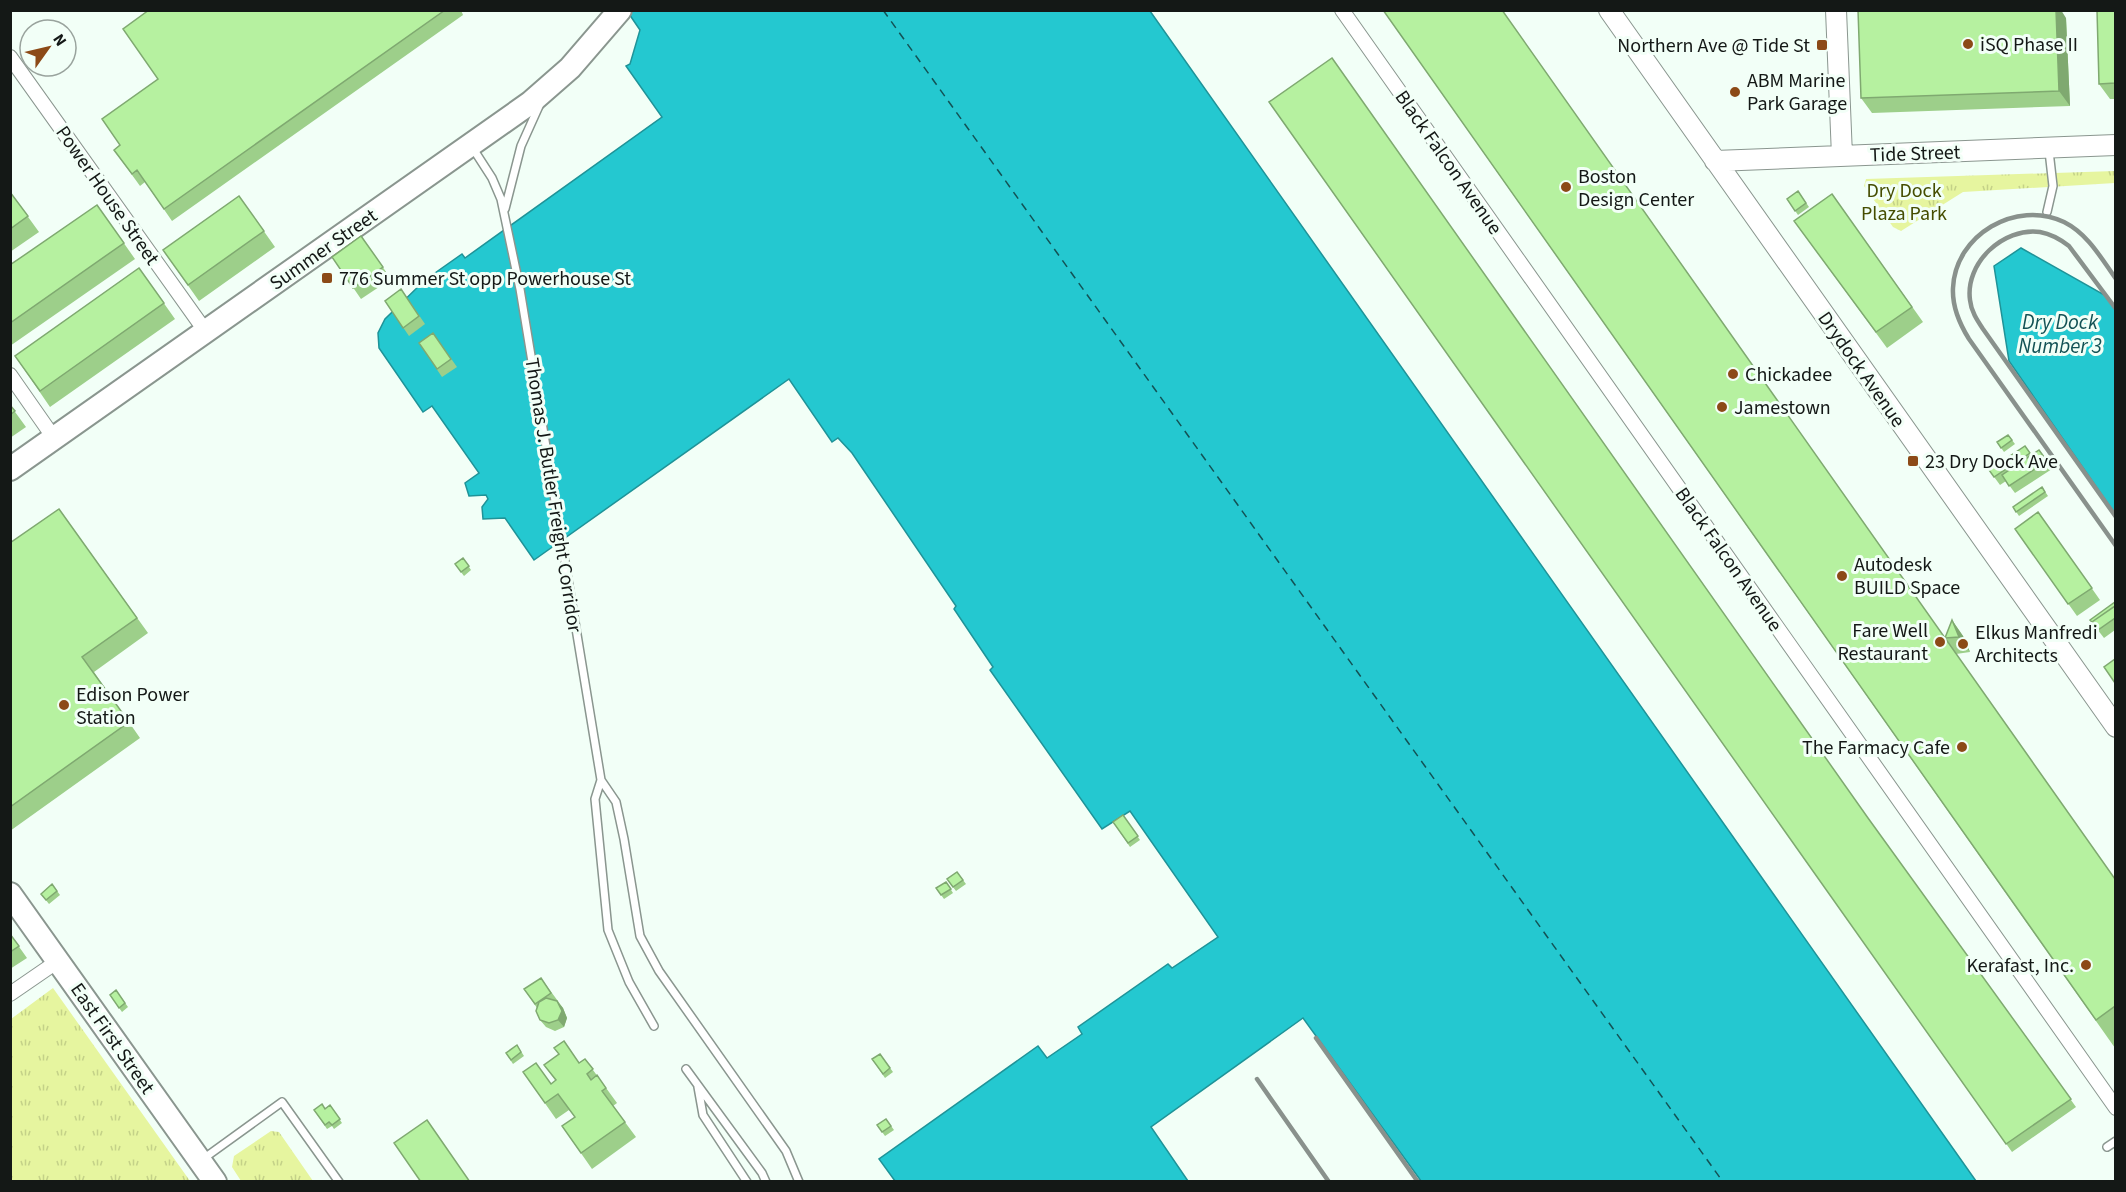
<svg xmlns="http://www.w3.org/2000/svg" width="2126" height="1192" font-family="'Source Sans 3',sans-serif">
<defs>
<pattern id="park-tufts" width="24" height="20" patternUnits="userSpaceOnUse" patternTransform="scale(1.5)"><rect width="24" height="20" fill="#e6f59f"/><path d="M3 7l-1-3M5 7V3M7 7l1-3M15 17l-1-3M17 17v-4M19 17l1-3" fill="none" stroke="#c4d188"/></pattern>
</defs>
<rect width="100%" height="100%" fill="#f2fff7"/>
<!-- park -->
<path fill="url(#park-tufts)" d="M2115 171V183L1963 192 1901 231 1893 227 1864 186 1866 179Z
M53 988 190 1181H11V1019Z
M271 1131 279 1132 313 1181H241L232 1167 234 1156Z"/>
<!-- water -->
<path fill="#24c8d0" stroke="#1f9398" stroke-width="1.5" d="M627 11H1150L1976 1181H1421L1303 1018 1151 1127 1188 1181H895L879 1159 1038 1046 1047 1058 1082 1034 1078 1027 1168 964 1172 968 1218 937 1130 811 1102 829 990 670 993 667 954 609 956 606 852 453 838 438 832 442 789 379 534 560 505 518 483 519 482 507 488 499 486 495 469 496 465 483 479 473 432 406 423 412 379 348 378 333 385 319 425 280 462 254 465 258 662 117 626 66 630 64 640 30Z
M2021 248 2108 297 2115 308V514L2009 361 1994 266Z"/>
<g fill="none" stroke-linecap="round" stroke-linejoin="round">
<!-- ferry -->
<path stroke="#135255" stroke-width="1.5" stroke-dasharray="8 6" stroke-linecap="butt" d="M883 10 1723 1182"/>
<defs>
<path id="lane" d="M472 147 492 178 501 199 520 289 601 780 616 802 624 839 640 936 659 971 786 1151 799 1182
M505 209 521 146 539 106
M2047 212 2053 186 2049 151
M601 780 595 799 608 930 629 982 654 1026
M686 1069 762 1173 766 1182
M698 1087 703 1115 747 1182
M2107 1147 2116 1141
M203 1159 282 1102 339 1182"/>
<path id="street" d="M1342 10 2116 1108
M10 57 206 332
M10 375 54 438
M10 994 58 961"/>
<path id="secondary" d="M1609 10 2116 727
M1836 10 1842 156
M1715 161 2116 145"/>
<path id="primary" d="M10 469 530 103 570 68 620 10
M10 894 215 1182"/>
</defs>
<!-- lane casing -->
<use href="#lane" stroke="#8a968f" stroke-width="10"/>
<!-- street casing -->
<use href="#street" stroke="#8a968f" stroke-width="16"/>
<!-- secondary casing -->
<use href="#secondary" stroke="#8a968f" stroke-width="22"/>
<!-- primary casing -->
<use href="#primary" stroke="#8a968f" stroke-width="26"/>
<!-- lane -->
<use href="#lane" stroke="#fff" stroke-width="7"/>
<!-- street -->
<use href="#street" stroke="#fff" stroke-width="14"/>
<!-- secondary -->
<use href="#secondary" stroke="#fff" stroke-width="20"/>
<!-- primary -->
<use href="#primary" stroke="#fff" stroke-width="22"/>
<!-- rail -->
<path stroke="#89918c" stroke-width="4.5" d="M2116 279C2101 258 2088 234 2064 222 2016 199 1955 235 1953 288 1952 307 1959 323 1969 339L2116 546
M2116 309 2069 246C2060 239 2051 234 2040 232 2003 227 1965 263 1970 300 1971 311 1977 320 1983 329L2116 517
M1316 1038 1418 1182
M1257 1079 1329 1182"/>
</g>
<!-- wall -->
<path fill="#9dcf8a" d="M149 10H461L463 15 172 221 145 182 140 186 114 150 120 145 158 79Z
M1383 10 1945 638 1952 620 1963 636 1970 652 1956 654 2115 879V1048Z
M2115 10V99H2110L2099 84Z
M2066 18 2070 106 1872 113 1861 98Z
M1269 102 1868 818 2076 1107 2012 1152Z
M1798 191 1809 207 1798 215 1787 199Z
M10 192 39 232 10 252Z
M1832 194 1923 322 1887 348 1794 221Z
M239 196 275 247 199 301 163 250Z
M97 205 135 259 10 346V265Z
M361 236 391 279 361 299 332 257Z
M139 268 175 319 50 407 15 356Z
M401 289 425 324 409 336 385 301Z
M433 333 457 367 442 377 419 343Z
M10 405 26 427 10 438Z
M2008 435 2015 444 2004 452 1997 442Z
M2025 446 2032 455 2039 450 2052 469 2015 493 2006 481 2000 485 1989 470Z
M2042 487 2048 496 2019 516 2013 507Z
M59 509 148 633 94 672 140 738 10 831V543Z
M2038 512 2100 600 2077 616 2015 529Z
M463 558 471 570 464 576 455 564Z
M2115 603V630L2104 638 2090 620Z
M1123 815 1140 840 1130 847 1113 822Z
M957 872 966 884 956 891 947 879Z
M946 882 953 893 944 899 936 888Z
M52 884 60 895 49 904 41 894Z
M10 934 27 958 10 969Z
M541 978 563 1008 567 1018 564 1027 555 1031 546 1027 540 1020 537 1008 524 989Z
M116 990 128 1007 122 1012 110 995Z
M517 1045 524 1056 513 1064 506 1053Z
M880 1054 893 1072 885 1078 872 1059Z
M585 1059 617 1103 613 1106 636 1137 592 1169 562 1126 575 1117 569 1110 556 1119 523 1072 551 1084 556 1081 544 1065 579 1063Z
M330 1105 342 1123 334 1129 332 1126 327 1129 314 1110 325 1108Z
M886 1119 894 1130 885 1136 877 1125Z"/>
<!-- shaded-wall -->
<path fill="#7fa970" d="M2056 10H2061L2066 18 2070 106 2059 91Z
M1952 620 1963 636 1970 652 1959 637Z
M557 1001 563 1008 567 1018 564 1027 558 1020Z"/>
<!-- building -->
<path fill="#b6f1a0" stroke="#7fa970" stroke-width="1.5" d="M149 10H445L164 209 137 170 132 174 114 150 120 145 102 119 158 79 123 29Z
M1383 10H1502L2115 879V1006L2096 1020Z
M1858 10H2056L2059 91 1861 98Z
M2097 10H2115V83L2099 84Z
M1332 58 1868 818 2071 1099 2006 1144 1269 102Z
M1798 191 1806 203 1795 211 1787 199Z
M10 192 28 216 10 229Z
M1832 194 1912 307 1876 332 1794 221Z
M239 196 264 231 188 285 163 250Z
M97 205 124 243 10 323V265Z
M361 236 383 267 353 288 332 257Z
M139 268 164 303 40 391 15 356Z
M401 289 419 316 403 328 385 301Z
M433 333 451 359 437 369 419 343Z
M10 405 15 411 10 415Z
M2008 435 2012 440 2001 448 1997 442Z
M2025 446 2030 453 1994 477 1989 470Z
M2039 450 2047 461 2009 486 2002 475Z
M2042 487 2045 492 2016 512 2013 507Z
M59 509 137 618 82 657 129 722 10 807V543Z
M2038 512 2092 588 2068 604 2015 529Z
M463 558 469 566 461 572 455 564Z
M2115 602V606L2092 622 2094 624 2090 620Z
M2115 606V618L2098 630 2092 622Z
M1952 620 1959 637 1945 638Z
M2115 659V683L2104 667Z
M1123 815 1138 836 1128 843 1113 822Z
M957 872 963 880 953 887 947 879Z
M946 882 951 889 941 895 936 888Z
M52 884 57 891 46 900 41 894Z
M10 934 19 946 10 952Z
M541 978 551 993 535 1004 524 989Z
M116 990 125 1003 119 1008 110 995Z
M546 998 557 1001 562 1011 558 1020 549 1023 540 1020 536 1011 539 1002Z
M564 1041 579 1063 585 1059 593 1069 587 1074 591 1080 597 1075 606 1088 602 1091 625 1122 581 1153 562 1126 575 1117 558 1094 545 1103 523 1072 536 1063 551 1084 556 1080 544 1065 559 1054 554 1048Z
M517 1045 521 1052 511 1060 506 1053Z
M880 1054 890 1068 883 1074 872 1059Z
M322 1104 325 1109 330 1105 340 1119 332 1125 329 1122 325 1125 314 1110Z
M886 1119 891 1126 882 1132 877 1125Z
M427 1120 470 1182H421L394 1143Z"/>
<!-- markers -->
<g fill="#8c4a17" stroke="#f2fff7" stroke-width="2">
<circle cx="1968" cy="44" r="6"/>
<rect x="1816" y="39" width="12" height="12" rx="3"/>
<circle cx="1735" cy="92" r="6"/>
<circle cx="1566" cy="187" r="6"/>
<rect x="321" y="272" width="12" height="12" rx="3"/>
<circle cx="1733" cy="374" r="6"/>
<circle cx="1722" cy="407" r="6"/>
<rect x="1907" y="455" width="12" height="12" rx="3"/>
<circle cx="1842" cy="576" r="6"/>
<circle cx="1940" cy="642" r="6"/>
<circle cx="1963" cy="644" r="6"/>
<circle cx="64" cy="705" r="6"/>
<circle cx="1962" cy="747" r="6"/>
<circle cx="2086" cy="965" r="6"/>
</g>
<g text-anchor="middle" stroke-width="6" stroke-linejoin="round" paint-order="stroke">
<!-- poi labels -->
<g font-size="20" fill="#141816" stroke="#f2fff7" text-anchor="start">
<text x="1980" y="51">iSQ Phase II</text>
<text x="1810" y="52" text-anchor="end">Northern Ave @ Tide St</text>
<text x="1747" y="87">ABM Marine<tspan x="1747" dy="23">Park Garage</tspan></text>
<text x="1578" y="183">Boston<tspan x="1578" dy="23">Design Center</tspan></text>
<text x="339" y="285">776 Summer St opp Powerhouse St</text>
<text x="1745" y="381">Chickadee</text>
<text x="1734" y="414">Jamestown</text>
<text x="1925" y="468">23 Dry Dock Ave</text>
<text x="1854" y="571">Autodesk<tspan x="1854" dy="23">BUILD Space</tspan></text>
<text x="1928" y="637" text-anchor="end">Fare Well<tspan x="1928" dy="23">Restaurant</tspan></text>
<text x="1975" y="639">Elkus Manfredi<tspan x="1975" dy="23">Architects</tspan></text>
<text x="76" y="701">Edison Power<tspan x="76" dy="23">Station</tspan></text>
<text x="1950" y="754" text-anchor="end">The Farmacy Cafe</text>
<text x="2074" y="972" text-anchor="end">Kerafast, Inc.</text>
</g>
<!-- street labels -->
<g font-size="20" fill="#141816" stroke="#f2fff7">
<text transform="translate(1915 153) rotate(-2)" y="7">Tide Street</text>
<text transform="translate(1449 162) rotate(55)" y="7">Black Falcon Avenue</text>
<text transform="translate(108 195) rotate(55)" y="7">Power House Street</text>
<text transform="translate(323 249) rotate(-35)" y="7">Summer Street</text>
<text transform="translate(1862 369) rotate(55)" y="7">Drydock Avenue</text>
<text transform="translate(554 495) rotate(81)" y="7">Thomas J. Butler Freight Corridor</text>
<text transform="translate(1729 559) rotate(55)" y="7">Black Falcon Avenue</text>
<text transform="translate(113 1038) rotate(55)" y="7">East First Street</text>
</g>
<!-- park labels -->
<g font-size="20" fill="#454d00" stroke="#f2fff7">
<text x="1904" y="197">Dry Dock<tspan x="1904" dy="23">Plaza Park</tspan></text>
</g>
<!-- water labels -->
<g font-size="21" font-style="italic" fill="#135255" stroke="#f2fff7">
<text x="2060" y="329">Dry Dock<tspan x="2060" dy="24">Number 3</tspan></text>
</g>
</g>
<!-- border -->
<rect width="2126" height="1192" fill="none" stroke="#141816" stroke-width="24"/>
<!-- north arrow -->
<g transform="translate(48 48) rotate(56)"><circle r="28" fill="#f2fff7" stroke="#99a39d" stroke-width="1.5"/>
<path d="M0-4.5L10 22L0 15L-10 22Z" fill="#8c4a17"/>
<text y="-9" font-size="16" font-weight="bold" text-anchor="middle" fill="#141816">N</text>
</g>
</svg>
